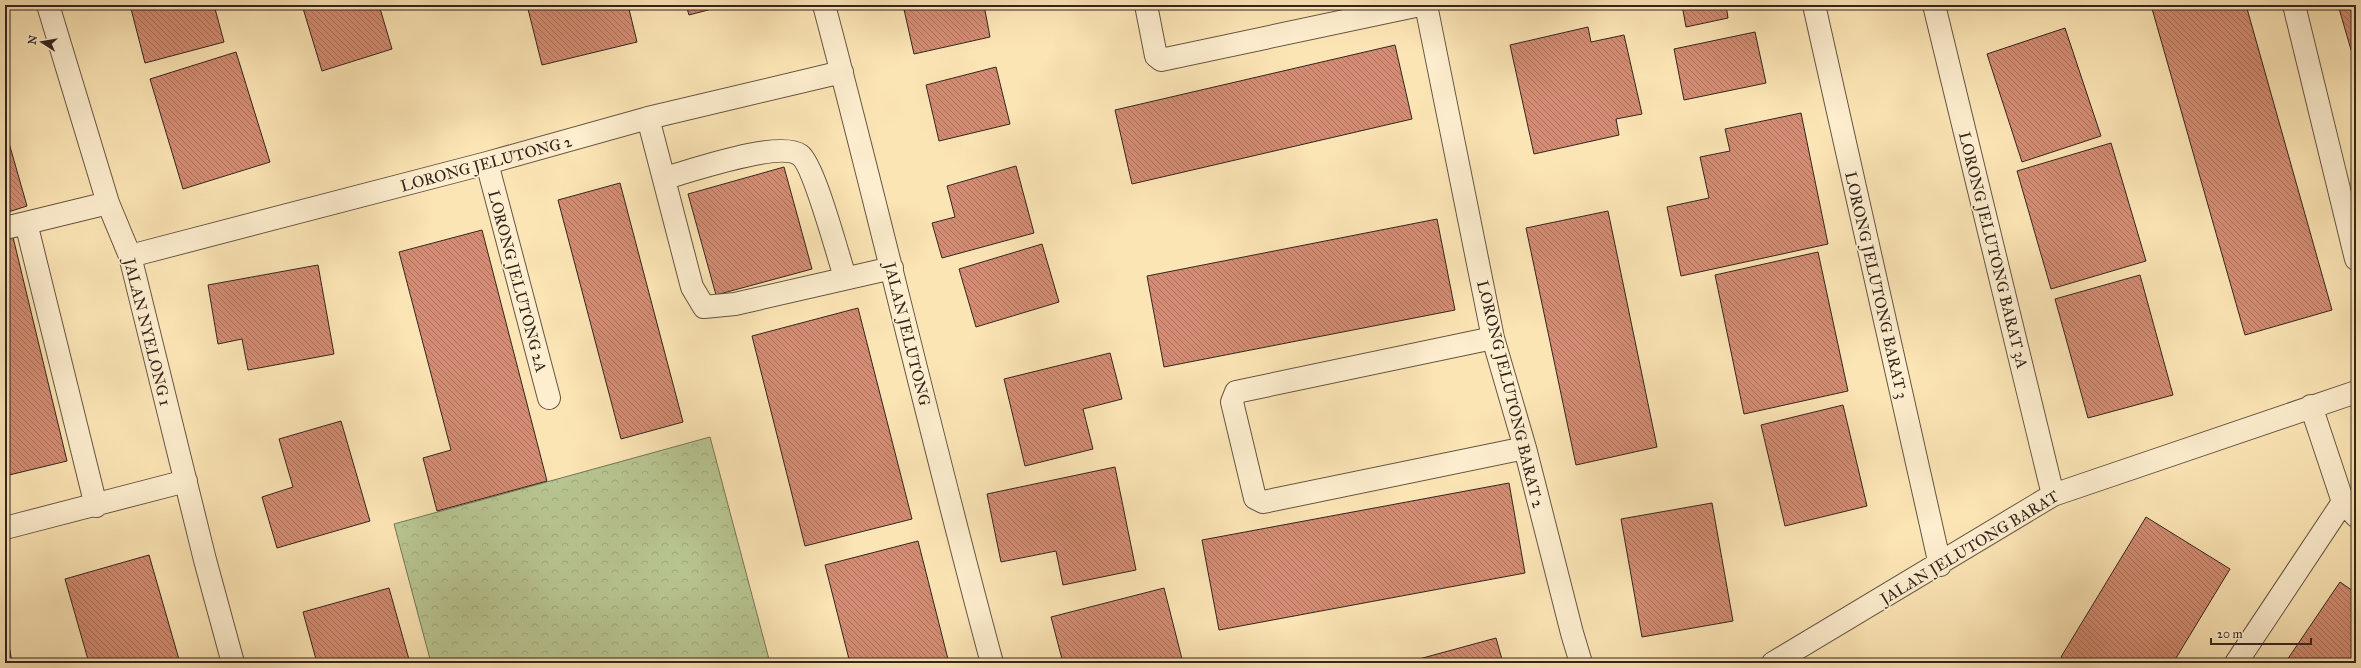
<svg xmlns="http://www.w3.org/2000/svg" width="2361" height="668" font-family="'IM FELL Great Primer',serif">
<defs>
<pattern id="park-crowns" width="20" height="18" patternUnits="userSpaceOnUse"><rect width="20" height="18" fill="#b8c692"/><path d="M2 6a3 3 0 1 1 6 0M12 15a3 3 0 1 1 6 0" fill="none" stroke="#9faa7d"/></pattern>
<pattern id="building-back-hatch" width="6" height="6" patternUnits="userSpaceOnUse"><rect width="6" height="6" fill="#d38c73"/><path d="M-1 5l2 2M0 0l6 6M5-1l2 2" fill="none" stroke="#ac725e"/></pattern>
</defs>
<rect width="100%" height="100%" fill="#fce5b5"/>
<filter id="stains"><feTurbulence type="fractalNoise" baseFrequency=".005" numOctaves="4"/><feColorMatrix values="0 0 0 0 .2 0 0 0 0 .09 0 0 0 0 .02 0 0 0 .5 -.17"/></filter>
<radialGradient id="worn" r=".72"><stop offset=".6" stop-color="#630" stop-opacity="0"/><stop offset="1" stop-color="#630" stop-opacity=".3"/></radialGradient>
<!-- park -->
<path fill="url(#park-crowns)" stroke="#767658" d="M710 437 770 663H431L394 524Z"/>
<!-- building -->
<path fill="url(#building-back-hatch)" stroke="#34251e" d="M130 5H214L224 42 145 63Z
M302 5H379L392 49 322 71Z
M527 5H628L637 42 542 65Z
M686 5H727L689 15Z
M903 5H984L990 37 914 54Z
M1682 5H1726L1728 18 1686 27Z
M2151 5H2246L2332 310 2245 335Z
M2338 5H2356V67Z
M1588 27 1591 42 1624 35 1642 114 1616 119 1619 135 1534 154 1510 45Z
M2065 28 2101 136 2022 162 1987 54Z
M1755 32 1766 83 1684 100 1674 49Z
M1395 45 1412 119 1132 184 1115 110Z
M236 52 270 162 183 189 150 79Z
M996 67 1010 124 939 141 926 85Z
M1801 113 1828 244 1681 276 1667 207 1709 198 1700 157 1730 151 1725 129Z
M5 129 27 206 5 213Z
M2111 143 2146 261 2051 289 2017 171Z
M1016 166 1034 233 942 258 932 223 955 217 947 186Z
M784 167 812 269 716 295 688 194Z
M620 183 683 422 621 439 558 200Z
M1608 211 1657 447 1576 465 1526 228Z
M1437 219 1455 310 1164 367 1147 276Z
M482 230 547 481 437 511 423 458 451 450 399 252Z
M12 233 67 461 5 476V235Z
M1042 244 1059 302 976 327 959 269Z
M1818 252 1848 391 1744 414 1715 275Z
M318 265 334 354 248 370 242 339 218 344 208 285Z
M2140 275 2173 395 2088 418 2055 299Z
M858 308 912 519 805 546 752 336Z
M1110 353 1122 399 1083 409 1093 449 1025 466 1004 379Z
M1843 405 1867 506 1785 526 1761 425Z
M341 421 370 521 277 548 262 497 293 487 279 439Z
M1115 467 1136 570 1063 585 1056 551 1001 562 987 494Z
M1509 483 1525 573 1219 630 1202 540Z
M1712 503 1733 621 1642 637 1621 519Z
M2146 517 2230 569 2173 663H2070L2061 657Z
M918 541 949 663H850L825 565Z
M149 555 180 663H89L65 579Z
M2340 582 2356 593V663H2285Z
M389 588 410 663H317L303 612Z
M1164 588 1183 663H1063L1051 617Z
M5 621 12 663H5Z
M1496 638 1503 663H1420L1419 659Z"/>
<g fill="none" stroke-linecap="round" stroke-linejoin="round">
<defs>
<path id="minor" d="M48 5 108 203 130 256 205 560 233 663
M824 5C882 224 933 445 992 663
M1146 5 1156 56 1161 60 1420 5
M1426 5 1493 338 1525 448 1572 633 1581 663
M1814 5 1940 565
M1934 5 2053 495
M2294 5 2356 259
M648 118 692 287 704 307 735 304 892 268
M487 163 549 398
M665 178C691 171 779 140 800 155 814 165 838 256 845 277
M26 223 108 203
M5 228 26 223 96 506
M130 256 487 163 648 118 842 72
M1493 338 1236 392 1232 402 1255 498 1263 502 1525 448
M2311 406 2343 502 2356 516
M5 528 186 481
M1773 663 2053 495 2356 392
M2236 663 2343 502"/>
</defs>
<!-- minor casing -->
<use href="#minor" stroke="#654" stroke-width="24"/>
<!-- minor -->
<use href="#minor" stroke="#fdeecf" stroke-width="22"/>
</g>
<g text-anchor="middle" stroke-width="3.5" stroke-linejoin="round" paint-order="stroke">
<!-- street labels -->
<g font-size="16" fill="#34251e" stroke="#fdeecf">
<text transform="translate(486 163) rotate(-15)" y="6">LORONG JELUTONG 2</text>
<text transform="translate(1994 250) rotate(76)" y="6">LORONG JELUTONG BARAT 3A</text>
<text transform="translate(518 281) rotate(75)" y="6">LORONG JELUTONG 2A</text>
<text transform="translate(1877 285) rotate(77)" y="6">LORONG JELUTONG BARAT 3</text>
<text transform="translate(148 332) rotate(76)" y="6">JALAN NYELONG 1</text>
<text transform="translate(908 334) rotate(76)" y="6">JALAN JELUTONG</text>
<text transform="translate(1511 394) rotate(76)" y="6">LORONG JELUTONG BARAT 2</text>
<text transform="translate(1969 547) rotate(-31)" y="6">JALAN JELUTONG BARAT</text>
</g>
</g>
<!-- margin -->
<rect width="2361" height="668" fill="none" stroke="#fce5b5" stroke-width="20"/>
<rect x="6" y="6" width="2349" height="656" fill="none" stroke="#34251e" stroke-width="2"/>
<rect x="10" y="10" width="2341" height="648" fill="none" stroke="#34251e"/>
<!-- north arrow -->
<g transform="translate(42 42) rotate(282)" stroke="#fdeecf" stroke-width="3" paint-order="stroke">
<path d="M0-3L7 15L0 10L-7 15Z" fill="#34251e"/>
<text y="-6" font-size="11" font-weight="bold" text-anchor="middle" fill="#34251e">N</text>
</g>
<!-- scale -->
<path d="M2211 638v6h100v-6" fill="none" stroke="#34251e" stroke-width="2"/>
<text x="2217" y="638" font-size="12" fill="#34251e" stroke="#fdeecf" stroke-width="3" paint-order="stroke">20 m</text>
<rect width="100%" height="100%" filter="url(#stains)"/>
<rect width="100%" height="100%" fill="url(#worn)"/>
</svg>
